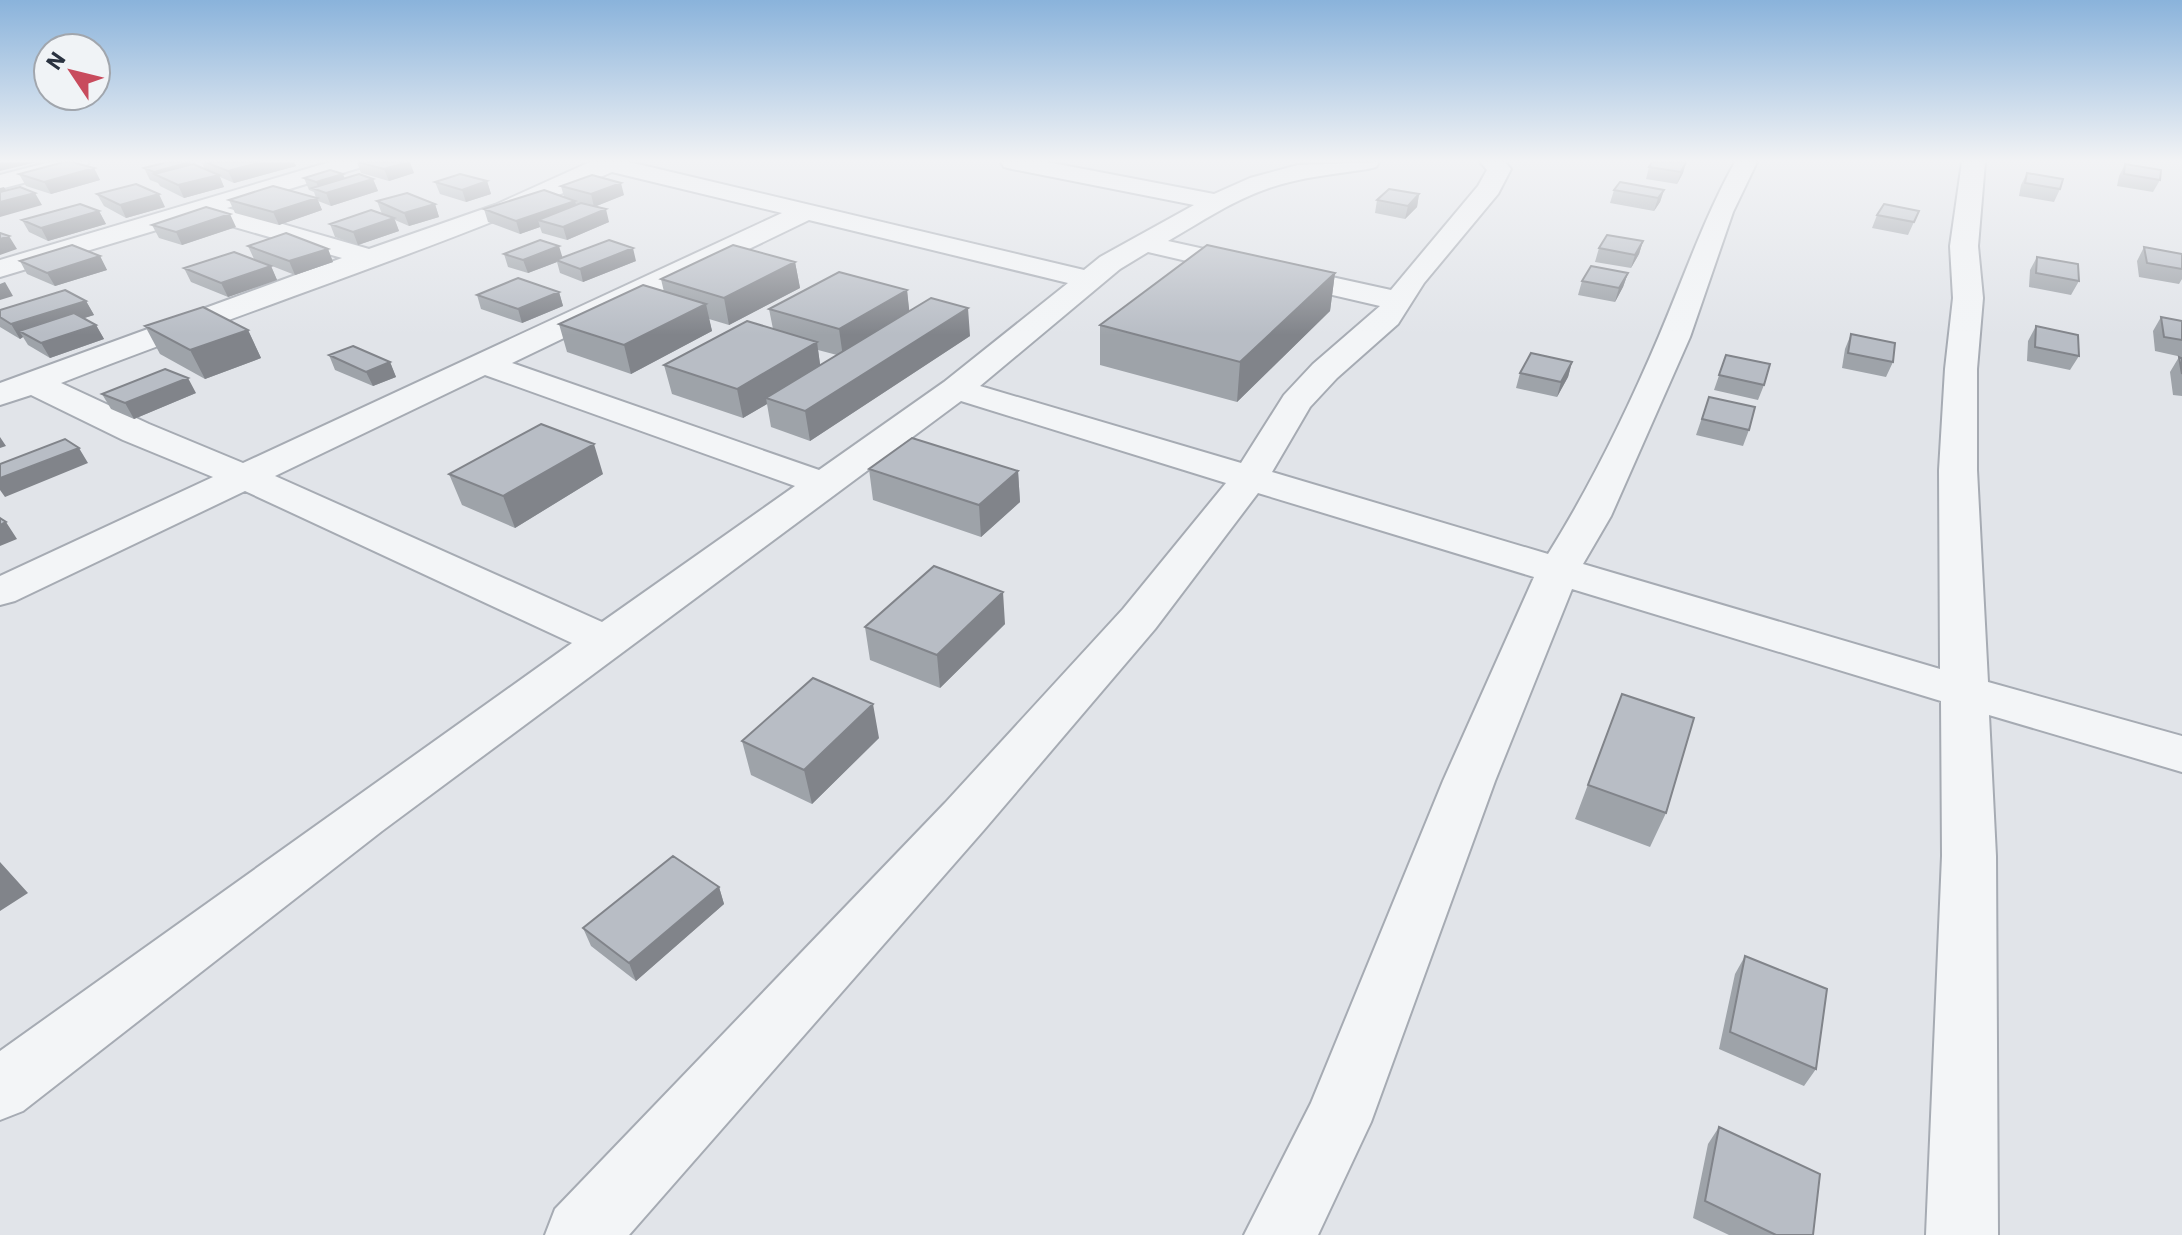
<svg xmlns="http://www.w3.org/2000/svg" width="2182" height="1235" font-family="'IBM Plex Sans',sans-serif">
<rect width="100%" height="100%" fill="#e1e4e9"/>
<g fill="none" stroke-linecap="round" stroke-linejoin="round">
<defs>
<path id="minor" d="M50 162H89L85 167 0 189V175Z
M330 162H366L362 167 227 208 369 249 495 205 590 162H629L1084 270 1100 257 1194 205 1012 169 1004 167 1001 162H1047L1214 194 1250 178 1298 165 1379 162 1376 167 1368 169C1335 174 1301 177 1269 188 1233 200 1201 222 1168 241L1391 290 1478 186 1487 170 1480 162H1505L1511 169 1498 194 1424 283 1398 324 1337 378 1310 407 1272 472 1548 554C1590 487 1628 409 1659 336 1684 277 1704 218 1735 162H1757L1733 212 1690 337 1611 516 1583 564 1940 669 1939 470 1945 369 1953 298 1950 246 1962 162H1985L1978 246 1983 298 1977 369V470L1988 682 2182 736V772L1989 715 1996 856 1998 1235H1926L1942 856 1941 701 1572 589 1495 781 1371 1122 1318 1235H1244L1311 1103 1443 781 1534 577 1258 493 1155 629 983 831 629 1235H545L555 1209 945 803 1123 609 1226 483 961 401 382 831 23 1111 0 1120V1051L572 643 245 491 15 601 0 605V576L213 477 123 440 31 395 0 405V383L342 258 200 217 0 277V260ZM612 172 782 213 243 463 149 424 61 383C244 311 432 251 612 172ZM809 220 1068 283 944 382 819 470 512 363ZM1148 252 1380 306 1313 364 1284 395 1241 463 980 386 1120 269ZM485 375 795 486 602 622 275 476Z"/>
</defs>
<!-- minor casing -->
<use href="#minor" stroke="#a6abb3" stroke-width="4"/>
<!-- minor -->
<use href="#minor" fill="#f3f5f7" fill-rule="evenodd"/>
</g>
<!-- wall -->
<path fill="#9ea3a9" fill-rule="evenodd" d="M201 162H294L296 166 234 183 220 177 224 187 184 198 160 186 158 183 150 180 144 168 192 165 205 169Z
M357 162 414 173 389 181 361 173Z
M1686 162 1683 173 1677 184 1646 179 1649 167Z
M2125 164 2160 180 2153 192 2117 186 2119 176Z
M94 168 100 180 51 194 26 186 19 174Z
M2027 173 2060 189 2054 202 2019 196 2021 185Z
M304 178 373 179 378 191 331 206 318 201 322 210 279 225 235 213 229 200 316 198 314 192 309 190Z
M487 181 491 194 466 202 440 194 435 182Z
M561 186 624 195 594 207 609 222 567 240 542 233 540 227 520 234 488 222 484 209 564 197Z
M1614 190H1664L1660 202 1654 211 1610 203Z
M97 194 165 207 126 218 104 206Z
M1419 194 1417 207 1405 219 1375 213 1377 200Z
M377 201 435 204 439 217 409 226 395 220 399 231 358 245 335 237 330 224 382 214Z
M99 211 106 224 48 241 29 232 22 220Z
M1919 211 1908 235 1872 228 1877 215Z
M152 225 236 227 182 245 159 238Z
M1643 241 1639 254 1631 268 1595 262 1599 248Z
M248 246 328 249 333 262 295 275 254 259Z
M2144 247 2182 254V279L2179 284 2139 277 2137 261Z
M504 254 563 257 636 261 583 282 560 273 557 262 528 273 508 267Z
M100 256 107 270 55 286 27 274 20 261Z
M2037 257 2079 281 2071 295 2029 287 2030 270Z
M795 262 800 288 729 325 709 319 712 331 631 374 567 352 559 324 664 292 661 279Z
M271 266 277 280 228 297 191 282 184 268Z
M1335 273 1330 311 1237 402 1100 365V325Z
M1628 273 1623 287 1615 302 1578 295 1582 281Z
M907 290 909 312 970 336 810 441 771 427 767 404 743 418 672 394 664 365 773 329 769 309ZM818 350 837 355 820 365Z
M559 292 563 306 522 323 481 309 477 295Z
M86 301 94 315 84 318 96 325 104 339 50 358 28 345 23 337 20 339 0 327V310Z
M2161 317 2182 321V357L2155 351 2153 331Z
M145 326 248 330 261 358 205 379 160 354Z
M2036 326 2079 356 2070 370 2027 361 2028 341Z
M1851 334 1893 362 1886 377 1842 368 1845 349Z
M329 355 390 362 396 377 373 386 335 370Z
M1726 355 1764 385 1758 400 1714 390Z
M2179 357 2182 358V396L2173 395 2170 372Z
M1572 362 1568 377 1557 397 1516 388 1520 373Z
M196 393 134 419 111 409 102 394Z
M1709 397 1749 430 1743 446 1696 435Z
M869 469 1018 471 1020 502 981 537 873 500Z
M449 474H603L515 528 462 505Z
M1005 624 940 688 870 660 865 627Z
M1622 694 1666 813 1650 847 1575 819Z
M879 738 812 804 751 775 742 741Z
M719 887 724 904 636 981 591 946 583 928Z
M1745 956 1816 1069 1804 1086 1719 1049 1735 974Z
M1719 1127 1813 1235H1729L1693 1218 1708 1144Z"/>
<!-- shaded-wall -->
<path fill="#81848a" d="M0 162H37L0 171Z
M190 162 196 174 156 175 154 172Z
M262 162H294L296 166 234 183 228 171Z
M408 162H410L414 173 389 181 384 169Z
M1686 162 1683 173 1677 184 1681 172Z
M94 168 100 180 51 194 44 182Z
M343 174 348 186 320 191 316 182Z
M219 175 224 187 184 198 178 185Z
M373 179 378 191 331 206 326 193Z
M487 181 491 194 466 202 462 190Z
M621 183 624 195 594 207 591 194Z
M4 187 11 199 35 193 42 205 0 217V188Z
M1664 190 1660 202 1654 211 1658 198Z
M159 194 165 207 126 218 120 205Z
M1419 194 1417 207 1405 219 1408 206Z
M317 198 322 210 279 225 273 212Z
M575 201 579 214 538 220 540 227 520 234 516 221Z
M435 204 439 217 409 226 404 213Z
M606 209 609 222 567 240 563 227Z
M99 211 106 224 48 241 41 228Z
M230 214 236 227 182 245 176 232Z
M394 218 399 231 358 245 353 232Z
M9 236 17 249 0 255V239Z
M1643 241 1639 254 1631 268 1635 255Z
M559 246 563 259 556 260 557 262 528 273 523 260Z
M633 248 636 261 583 282 580 269Z
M328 249 333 262 295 275 289 261Z
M100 256 107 270 55 286 47 273Z
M795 262 800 288 729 325 724 298Z
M271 266 277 280 228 297 221 283Z
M1335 273 1330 311 1237 402 1240 362Z
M1628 273 1623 287 1615 302 1619 288Z
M5 282 13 296 0 300V284Z
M907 290 910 317 843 357 839 329Z
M559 292 563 306 522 323 518 309Z
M86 301 94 315 28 336 19 331 23 337 20 339 11 324Z
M706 304 712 331 631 374 624 345Z
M968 308 970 336 810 441 805 411Z
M96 325 104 339 50 358 41 343Z
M248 330 261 358 205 379 190 350Z
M817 342 821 371 766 398 767 404 743 418 737 389Z
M390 362 396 377 373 386 366 372Z
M1572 362 1568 377 1557 397 1561 382Z
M188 378 196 393 134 419 125 403Z
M0 437 6 446 0 448Z
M594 444 603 474 515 528 503 496Z
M79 448 88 463 5 497 0 490V478Z
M1018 471 1020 502 981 537 979 505Z
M6 522 17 539 0 546V525Z
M1003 592 1005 624 940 688 937 655Z
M873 704 879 738 812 804 804 770Z
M0 862 28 893 0 911Z
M719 887 724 904 636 981 629 963Z"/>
<!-- building -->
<path fill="#b8bdc5" stroke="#81848a" stroke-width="2" d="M64 162H72L94 168 44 182 19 174Z
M167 162H190L154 172 144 168Z
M205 162H262L228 171Z
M358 162H408L384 169Z
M1652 162H1686L1681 172 1649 167Z
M193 164 219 175 178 185 154 174Z
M2125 164 2161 170 2160 180 2124 174Z
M330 170 343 174 316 182 304 178Z
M2027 173 2063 179 2060 189 2025 183Z
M359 174 373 179 326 193 312 188Z
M460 174 487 181 462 190 435 182Z
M592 175 621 183 591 194 561 186Z
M1620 182 1664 190 1658 198 1614 190Z
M136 184 159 194 120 205 97 194Z
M273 186 317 198 273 212 229 200Z
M20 187 35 193 0 202V192Z
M1389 189 1419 194 1408 206 1377 200Z
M544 190 575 201 516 221 484 209Z
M407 193 435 204 404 213 377 201Z
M581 203 606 209 563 227 538 220Z
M80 204 99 211 41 228 22 220Z
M1884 204 1919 211 1914 222 1877 215Z
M206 207 230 214 176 232 152 225Z
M371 210 394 218 353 232 330 224Z
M0 233 9 236 0 239Z
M286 233 328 249 289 261 248 246Z
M1607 235 1643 241 1635 255 1599 248Z
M540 240 559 246 523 260 504 254Z
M609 240 633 248 580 269 556 260Z
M72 245 100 256 47 273 20 261Z
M733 245 795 262 724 298 661 279Z
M1207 245 1335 273 1240 362 1100 325Z
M2144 247 2182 254V269L2147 263Z
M234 252 271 266 221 283 184 268Z
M2037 257 2078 264 2079 281 2036 273Z
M1591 266 1628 273 1619 288 1582 281Z
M839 272 907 290 839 329 769 309Z
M518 278 559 292 518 309 477 295Z
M643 285 706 304 624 345 559 324Z
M65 290 86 301 11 324 0 317V310Z
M931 298 968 308 805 411 766 398Z
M203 307 248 330 190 350 145 326Z
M74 313 96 325 41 343 19 331Z
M2161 317 2182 321V340L2164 337Z
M747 321 817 342 737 389 664 365Z
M2036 326 2078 335 2079 356 2035 347Z
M1851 334 1895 343 1893 362 1848 353Z
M353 346 390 362 366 372 329 355Z
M1531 353 1572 362 1561 382 1520 373Z
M1726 355 1770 364 1764 385 1719 375Z
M2179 357 2182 358V374Z
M165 369 188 378 125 403 102 394Z
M1709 397 1755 407 1749 430 1702 419Z
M541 424 594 444 503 496 449 474Z
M912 438 1018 471 979 505 869 469Z
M65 439 79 448 0 478V464Z
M0 518 6 522 0 525Z
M934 566 1003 592 937 655 865 627Z
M813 678 873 704 804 770 742 741Z
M1622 694 1694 718 1666 813 1588 785Z
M673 856 719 887 629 963 583 928Z
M1745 956 1827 989 1816 1069 1730 1032Z
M1719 1127 1820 1174 1813 1235H1776L1705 1201Z"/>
<!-- sky -->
<linearGradient id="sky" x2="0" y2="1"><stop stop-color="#8ab3db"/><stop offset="0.48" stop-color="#f2f3f5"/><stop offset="1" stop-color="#f2f3f5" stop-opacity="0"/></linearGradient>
<rect width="2182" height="335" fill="url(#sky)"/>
<!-- north arrow -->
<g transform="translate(72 72) rotate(305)"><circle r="38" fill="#f0f3f6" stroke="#a1a6ad" stroke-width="2"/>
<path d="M0-6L14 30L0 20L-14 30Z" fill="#c84b5d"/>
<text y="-12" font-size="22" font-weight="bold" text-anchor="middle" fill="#2a3240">N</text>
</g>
</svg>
